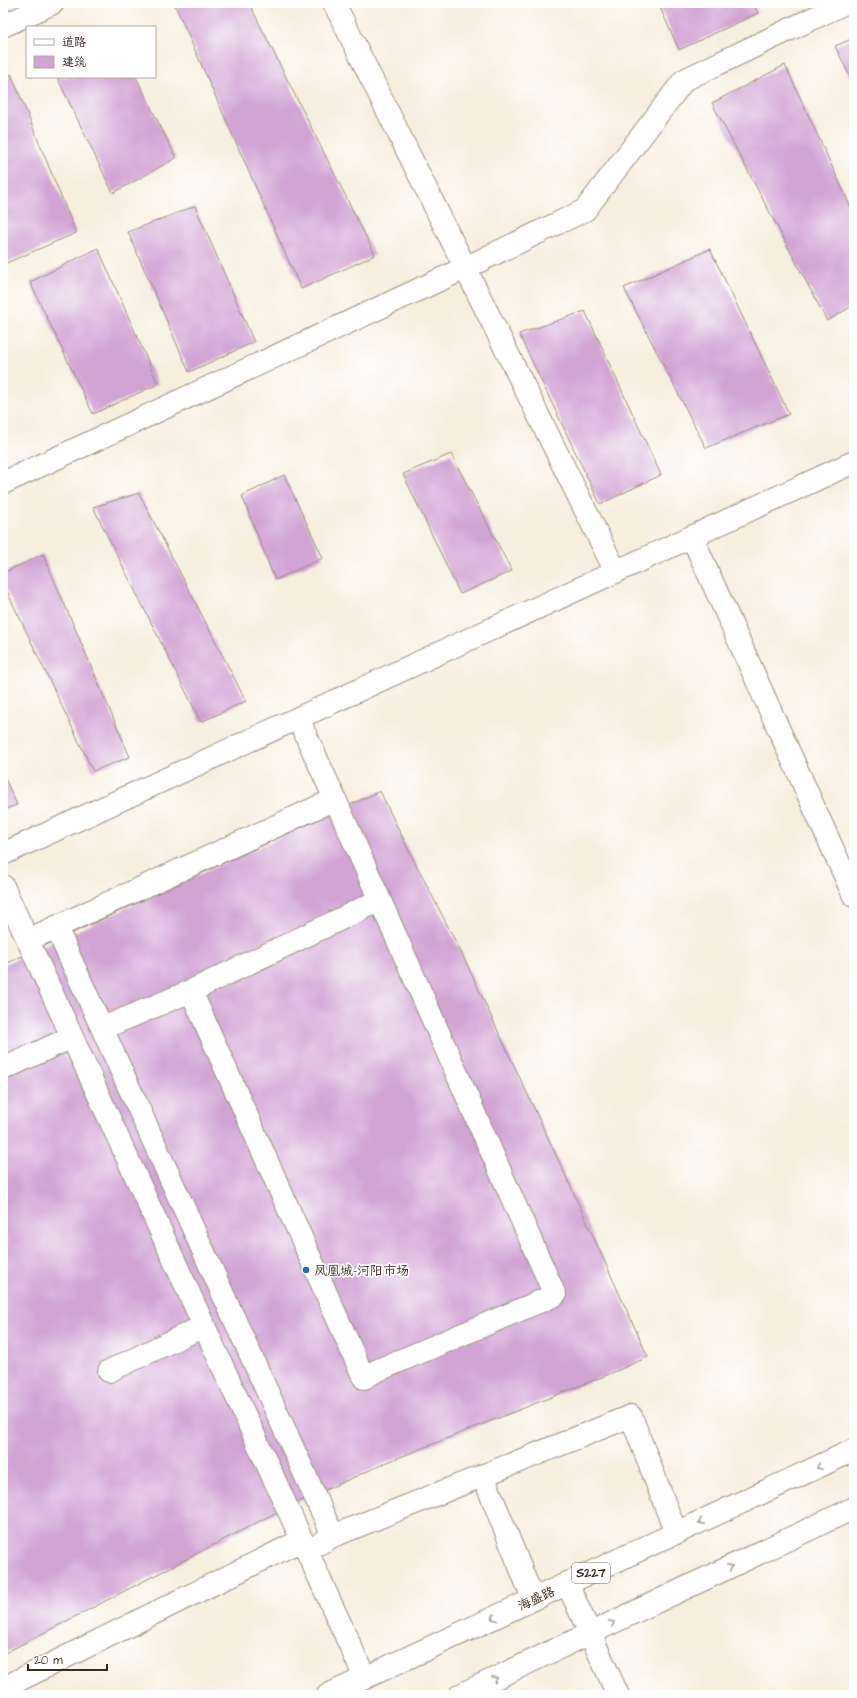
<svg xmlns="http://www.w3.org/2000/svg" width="857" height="1698" font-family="'Architects Daughter','LXGW WenKai TC',sans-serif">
<rect width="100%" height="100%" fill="#fff"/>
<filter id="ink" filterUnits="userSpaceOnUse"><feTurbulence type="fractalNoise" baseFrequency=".025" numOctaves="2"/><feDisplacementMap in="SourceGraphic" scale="8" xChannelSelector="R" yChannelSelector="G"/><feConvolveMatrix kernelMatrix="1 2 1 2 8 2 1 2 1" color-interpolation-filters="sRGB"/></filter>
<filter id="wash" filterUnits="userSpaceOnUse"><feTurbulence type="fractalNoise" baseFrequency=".012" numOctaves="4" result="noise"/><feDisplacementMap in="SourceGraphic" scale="16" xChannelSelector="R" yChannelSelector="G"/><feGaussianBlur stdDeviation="0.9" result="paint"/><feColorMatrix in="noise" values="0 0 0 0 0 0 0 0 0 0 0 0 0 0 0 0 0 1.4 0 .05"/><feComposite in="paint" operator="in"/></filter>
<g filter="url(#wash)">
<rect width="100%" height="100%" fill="#f7eede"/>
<g id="blocks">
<!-- building -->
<path fill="#d1a4d4" d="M174 3H249L375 255 301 289Z
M658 3H753L758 13 679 50Z
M854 38V85L835 46Z
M785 65 854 214V305L827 321 712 103Z
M11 74 76 233 4 264 3 261V77Z
M57 77H136L176 158 113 193Z
M195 206 254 342 189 372 128 232Z
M98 248 158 384 93 414 30 282Z
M710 249 789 414 706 448 624 288Z
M585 311 661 475 600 504 519 334Z
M451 454 512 571 460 594 403 474Z
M284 475 323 558 275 580 242 496Z
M139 493 246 701 201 722 93 507Z
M43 554 130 757 93 771 3 583V573Z
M3 774 17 805 3 810Z
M380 791 404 841 462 954 569 1183 648 1357 607 1375 390 1461 283 1509 3 1654V965Z"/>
</g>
</g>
<g filter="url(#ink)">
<use href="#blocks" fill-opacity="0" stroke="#998c7e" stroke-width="1"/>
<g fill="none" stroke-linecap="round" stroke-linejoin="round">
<defs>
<path id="minor" d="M334 3 616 572
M3 26 53 3
M3 483 465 268 585 210 684 80 845 3
M692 537 854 896
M3 854 854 462
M3 886 365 1678
M56 927 335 799 298 718
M28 940 56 927 333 1536
M191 991 380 900
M103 1028 191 991 364 1378 376 1371 555 1295 335 799
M3 1069 72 1037
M109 1371 204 1326
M483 1475 533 1599
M321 1543 333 1536 631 1416 676 1533
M567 1583 618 1695
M3 1688 302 1540"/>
<path id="major" d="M328 1695 854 1450
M460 1695 854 1508"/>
</defs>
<!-- minor casing -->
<use href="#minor" stroke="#998c7e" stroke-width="24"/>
<!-- major casing -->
<use href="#major" stroke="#998c7e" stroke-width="24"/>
<!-- minor -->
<use href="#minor" stroke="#fff" stroke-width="22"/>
<!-- major -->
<use href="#major" stroke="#fff" stroke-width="22"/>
</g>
<!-- one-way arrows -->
<defs><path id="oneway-chevron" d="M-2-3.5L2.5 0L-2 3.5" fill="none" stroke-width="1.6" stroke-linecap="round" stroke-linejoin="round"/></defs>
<g stroke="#a79f9a">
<use href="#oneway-chevron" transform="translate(819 1467) rotate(155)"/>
<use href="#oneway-chevron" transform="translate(701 1522) rotate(155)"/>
<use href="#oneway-chevron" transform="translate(730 1567) rotate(-25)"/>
<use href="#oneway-chevron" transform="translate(494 1618) rotate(155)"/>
<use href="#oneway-chevron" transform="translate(612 1623) rotate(-25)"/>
<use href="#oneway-chevron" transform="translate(495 1679) rotate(-26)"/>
</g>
</g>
<!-- markers -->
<circle fill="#1f6fb2" stroke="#fff" stroke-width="1.5" cx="306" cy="1270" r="4"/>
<g text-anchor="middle" stroke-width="3.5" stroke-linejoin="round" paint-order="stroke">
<!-- shield labels -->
<rect fill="#fff" stroke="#766a62" stroke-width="1" x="572" y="1563" width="38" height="20" rx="3"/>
<g font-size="12" font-weight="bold" fill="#3b2a1e">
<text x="591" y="1577">S227</text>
</g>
<!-- poi labels -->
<g font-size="13" fill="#3b2a1e" stroke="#fff" text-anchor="start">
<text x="314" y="1275">凤凰城-河阳市场</text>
</g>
<!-- street labels -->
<g font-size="13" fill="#3b2a1e" stroke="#fff">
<text transform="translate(536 1598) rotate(-25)" y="5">海盛路</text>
</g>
</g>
<!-- margin -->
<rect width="857" height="1698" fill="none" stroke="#fff" stroke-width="16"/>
<!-- legend -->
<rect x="26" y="26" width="130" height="52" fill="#ffffff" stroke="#b1aaa5"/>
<rect x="34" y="39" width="20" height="6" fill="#ffffff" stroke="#b1aaa5"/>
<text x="62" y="46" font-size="12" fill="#3b2a1e">道路</text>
<rect x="34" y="56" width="20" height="12" fill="#d1a4d4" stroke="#b1aaa5"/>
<text x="62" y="66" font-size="12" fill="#3b2a1e">建筑</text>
<!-- scale -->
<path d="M28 1664v6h79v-6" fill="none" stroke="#3b2a1e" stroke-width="2"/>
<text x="34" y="1664" font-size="12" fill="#3b2a1e" stroke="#ffffff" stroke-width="3" paint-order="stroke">20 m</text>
</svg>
